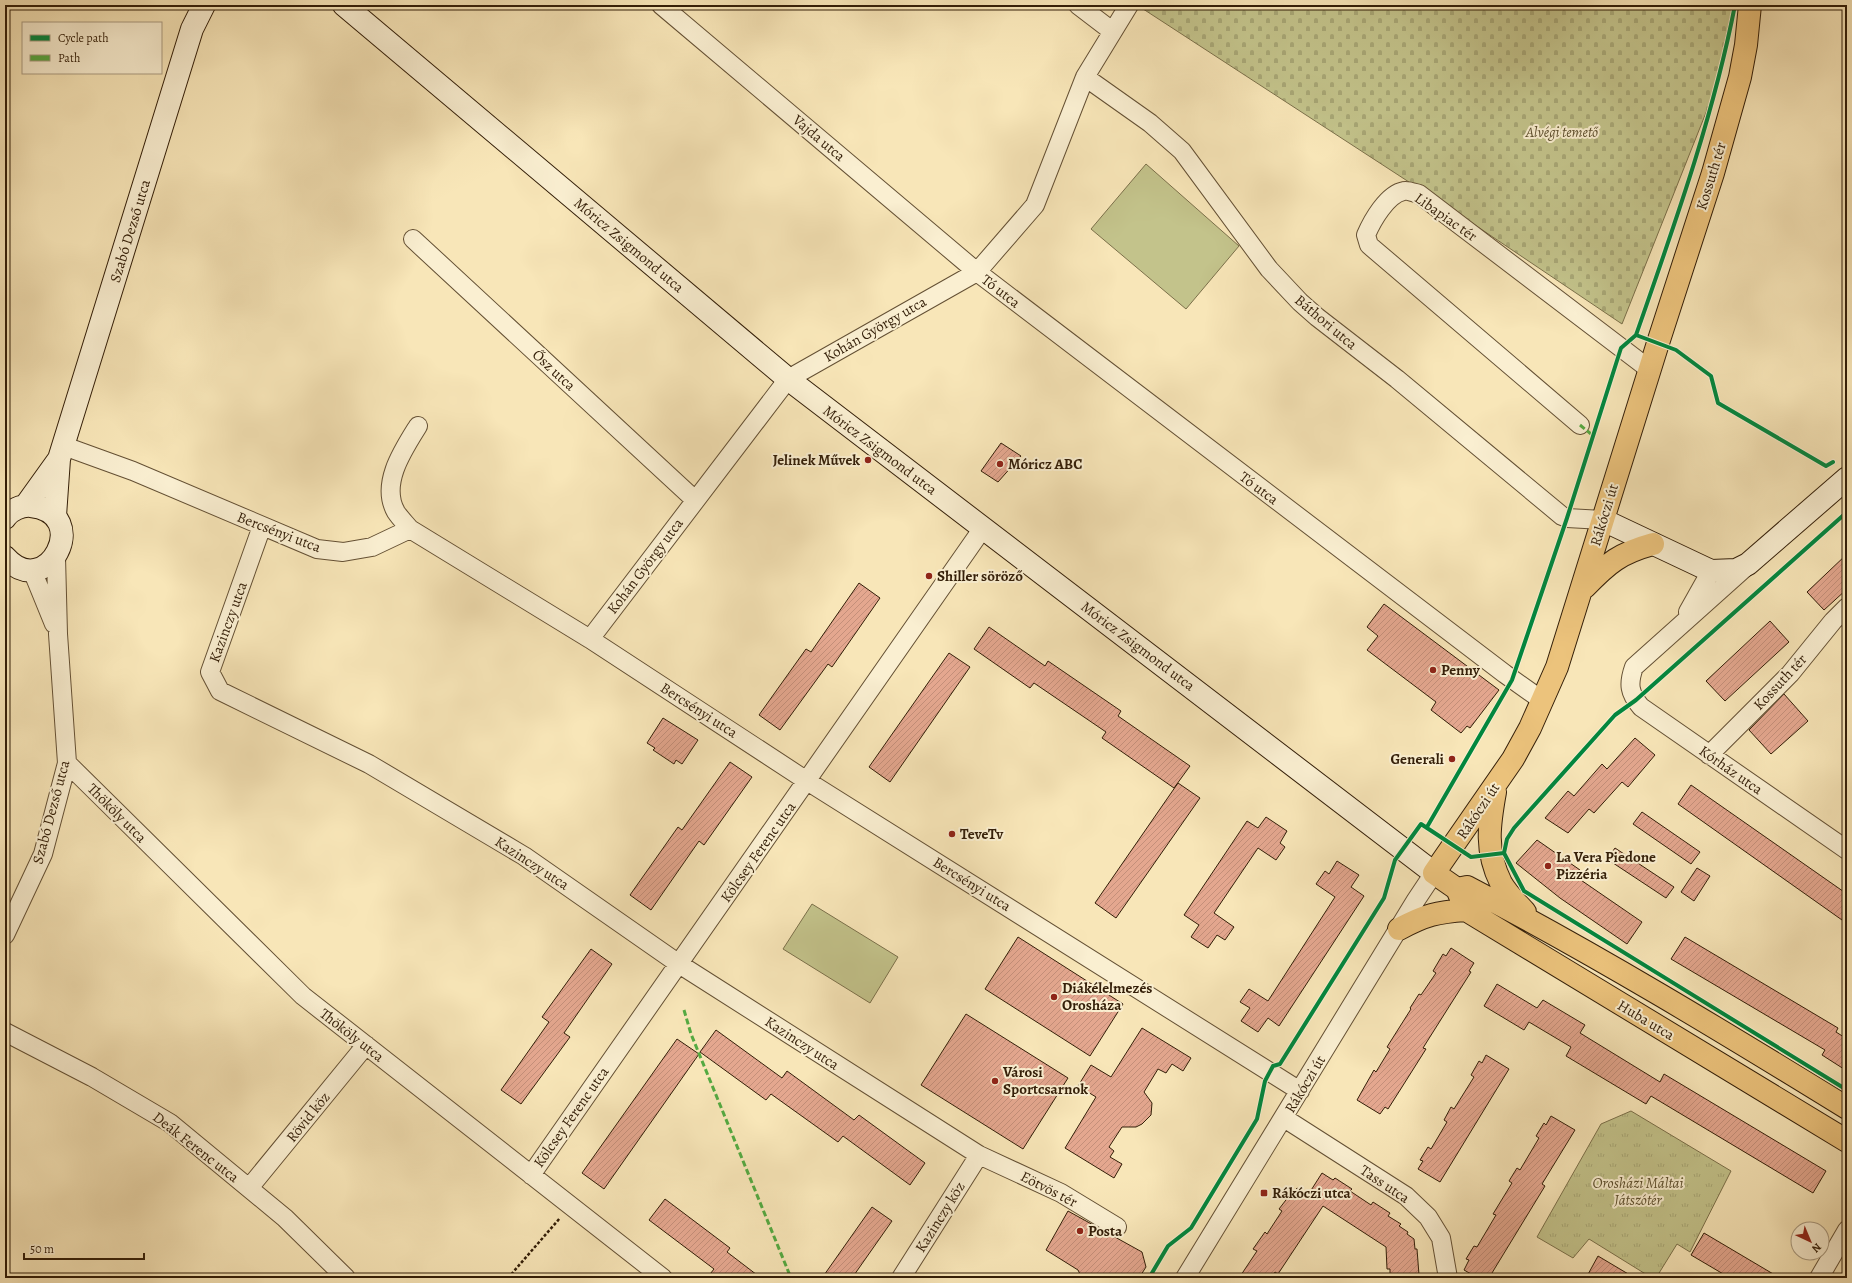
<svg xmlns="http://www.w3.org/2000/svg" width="1852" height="1283" font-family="Alegreya,serif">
<defs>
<pattern id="grass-tufts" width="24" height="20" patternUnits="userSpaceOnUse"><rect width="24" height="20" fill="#c3c38b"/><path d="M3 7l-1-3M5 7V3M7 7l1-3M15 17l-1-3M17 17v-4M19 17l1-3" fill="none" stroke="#a8a776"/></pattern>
<pattern id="cemetery-stones" width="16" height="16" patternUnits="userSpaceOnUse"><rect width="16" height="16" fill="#c3c38b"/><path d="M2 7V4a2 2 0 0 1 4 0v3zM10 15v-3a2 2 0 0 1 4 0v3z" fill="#a8a776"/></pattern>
<pattern id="building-hatch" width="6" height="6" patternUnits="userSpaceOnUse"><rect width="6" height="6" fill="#e4a78f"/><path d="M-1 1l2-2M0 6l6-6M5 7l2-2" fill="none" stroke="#c48f7a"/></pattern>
</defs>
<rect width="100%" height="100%" fill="#f8e6b8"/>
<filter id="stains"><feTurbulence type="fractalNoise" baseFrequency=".005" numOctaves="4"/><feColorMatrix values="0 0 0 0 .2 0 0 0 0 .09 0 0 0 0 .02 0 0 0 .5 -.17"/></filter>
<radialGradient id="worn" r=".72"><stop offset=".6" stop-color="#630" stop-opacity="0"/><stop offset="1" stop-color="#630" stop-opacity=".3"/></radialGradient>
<!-- grass -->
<path fill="url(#grass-tufts)" stroke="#7b704a" d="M1631 1111 1731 1171 1690 1252 1677 1244 1656 1278H1652L1589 1239 1573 1258 1537 1237 1601 1124Z"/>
<!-- cemetery -->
<path fill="url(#cemetery-stones)" stroke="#7b704a" d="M1137 5H1733L1713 95 1622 324 1475 225Z"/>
<!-- garden -->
<path fill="#c3c38b" stroke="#7b704a" d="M1146 164 1239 246 1186 309 1091 229Z
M812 904 898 957 870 1003 783 949Z"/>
<!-- building -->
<path fill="url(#building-hatch)" stroke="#331e08" d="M1001 443 1021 456 998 482 981 471Z
M1847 554V589L1824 610 1807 592Z
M859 583 880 598 832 667 828 664 780 730 759 715 806 649 811 652Z
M1384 604 1499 690 1470 728 1467 726 1461 733 1431 710 1436 702 1367 650 1378 636 1367 627Z
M1770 621 1789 642 1725 701 1706 681Z
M989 627 1045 666 1048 661 1121 711 1118 716 1190 766 1174 788 1102 738 1106 732 1034 683 1030 688 974 649Z
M949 653 970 667 890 782 869 767Z
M1784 694 1808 721 1771 754 1749 730Z
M663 718 698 740 682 764 676 760 674 764 653 750 655 748 647 743Z
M1635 738 1655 755 1628 787 1622 782 1594 813 1589 809 1568 833 1545 818 1568 791 1574 796 1602 764 1607 769Z
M730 762 752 777 704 845 699 841 651 910 630 895 678 827 682 830Z
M1178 783 1200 798 1116 918 1095 903Z
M1691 785 1847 894V913L1842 920 1678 804Z
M1642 812 1700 852 1691 864 1633 824Z
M1266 817 1287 831 1280 843 1285 847 1276 860 1258 848 1214 913 1234 927 1225 940 1217 935 1208 948 1191 937 1199 925 1184 915 1247 821 1258 828Z
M1537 840 1580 870 1575 876 1642 922 1627 944 1560 898 1516 863Z
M1615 848 1674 887 1666 898 1607 859Z
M1337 861 1359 875 1351 887 1364 896 1279 1026 1268 1018 1258 1032 1241 1021 1250 1008 1240 1002 1249 989 1268 1001 1335 897 1316 884 1325 871 1329 874Z
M1697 868 1710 876 1694 901 1681 892Z
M1018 937 1123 1004 1090 1056 985 989Z
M1685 937 1838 1028 1836 1032 1847 1039V1071L1822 1055 1825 1050 1671 959Z
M1451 948 1474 963 1469 971 1471 972 1428 1040 1423 1048 1426 1049 1402 1087 1388 1109 1385 1107 1380 1114 1357 1100 1374 1070 1376 1072 1390 1049 1387 1047 1411 1009 1410 1008 1419 994 1421 995 1436 973 1433 971 1443 954 1446 956Z
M591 949 612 964 564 1033 570 1037 521 1104 501 1090 549 1022 542 1017Z
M1497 984 1537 1008 1543 1000 1585 1025 1580 1033 1660 1082 1664 1074 1826 1171 1813 1193 1651 1096 1646 1104 1566 1056 1571 1047 1529 1022 1524 1030 1484 1006Z
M966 1014 1068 1078 1023 1149 921 1085Z
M1142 1028 1191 1058 1183 1071 1172 1064 1166 1073 1158 1069 1144 1092 1152 1103 1151 1115 1142 1124 1136 1127H1122L1109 1147 1114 1151 1110 1157 1122 1164 1114 1178 1065 1148 1096 1097 1078 1086 1091 1065 1111 1077Z
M716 1030 782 1078 787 1071 854 1120 859 1115 925 1163 910 1185 843 1136 838 1142 771 1094 766 1100 700 1052Z
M677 1039 699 1054 604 1189 582 1173Z
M1486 1055 1509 1069 1440 1182 1418 1169 1423 1161 1420 1160 1428 1147 1431 1149 1447 1122 1444 1120 1451 1107 1454 1109 1474 1077 1471 1075 1479 1061 1482 1063Z
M1551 1116 1575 1130 1542 1184 1545 1186 1495 1268 1489 1278H1478L1464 1270 1469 1260 1466 1259 1474 1246 1477 1247 1496 1215 1493 1214 1512 1183 1509 1181 1517 1168 1520 1170 1539 1138 1536 1136 1544 1123 1546 1125Z
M1322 1173 1333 1180 1335 1178 1352 1189 1350 1191 1371 1205 1373 1202 1390 1213 1388 1216 1401 1224 1399 1226 1408 1232 1407 1234 1414 1239 1415 1249H1417L1419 1275H1416V1278H1390V1269H1387L1386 1247 1323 1206 1278 1274 1275 1272 1271 1278H1239L1257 1251 1253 1249 1265 1232 1267 1234 1282 1211 1279 1209 1289 1196 1291 1197 1297 1188 1308 1195Z
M665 1199 730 1248 727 1252 761 1278H707L714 1269 649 1220Z
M872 1207 892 1221 852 1278H822Z
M1068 1211 1142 1252 1146 1267 1139 1278H1082L1078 1270 1046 1250Z
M1704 1233 1780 1278H1730L1691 1255Z
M1598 1256 1635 1278H1586Z"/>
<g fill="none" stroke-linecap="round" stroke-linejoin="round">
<defs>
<path id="street" d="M661 5 977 272 1505 674 1543 701
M1078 5 1112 31
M1085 77 1150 123 1182 151 1269 269 1300 302 1317 317 1397 379 1562 516 1567 518 1603 520
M413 239 695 500
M1580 425 1369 245 1366 235C1372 221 1387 194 1404 191 1408 190 1415 193 1419 194L1649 369
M64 446 133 471 317 549 343 552 372 547 410 529 590 639 807 781 1300 1091
M262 526 210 672 220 691 369 764 524 856 679 964 979 1155 1061 1193 1117 1227
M410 529C405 523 400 518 396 512 380 484 403 450 418 426
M1748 565 1634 667C1628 684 1629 693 1641 707L1847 850
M32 570 54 624
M1688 612 1711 571
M590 639 788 379 977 272 1035 205 1085 77 1129 5
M1709 755 1790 674 1833 621 1847 607
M67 763 303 996 663 1278
M5 935 43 854 67 763 58 634 56 557
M5 1032 92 1077 170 1123 285 1218 346 1278
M1284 1118 1406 1196 1428 1217 1441 1238 1448 1278
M531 1175 983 528
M249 1188 366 1045
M901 1278 979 1155
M1185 1278 1416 900 1434 873
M1819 1278 1847 1230"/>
<path id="secondary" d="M344 5 788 379 1434 873
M26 505 59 459
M55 516 59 459 192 29 204 5
M5 518C10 510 22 505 31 506 94 513 47 604 5 557
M1603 520 1711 571 1736 570 1748 564 1847 478"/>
<path id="primary" d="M1750 5 1746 45 1740 77 1713 173 1658 343 1557 667 1530 728 1513 759 1434 873 1457 889 1466 910 1847 1141
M1585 587C1608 563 1620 553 1653 544
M1495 792C1489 825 1485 851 1501 883 1507 894 1517 903 1525 912
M1457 889 1467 887C1597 955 1722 1031 1847 1108
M1399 929C1425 915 1437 912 1466 910"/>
</defs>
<!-- street casing -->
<use href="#street" stroke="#645034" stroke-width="20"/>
<!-- secondary casing -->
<use href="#secondary" stroke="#331e08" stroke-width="24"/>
<!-- primary casing -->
<use href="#primary" stroke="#331e08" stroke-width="24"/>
<!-- path -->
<path stroke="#331e08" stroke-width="2.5" stroke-dasharray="3 2" stroke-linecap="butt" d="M508 1278 560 1218"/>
<!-- street -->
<use href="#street" stroke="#faefd1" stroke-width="18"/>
<!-- secondary -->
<use href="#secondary" stroke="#faefd1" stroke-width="22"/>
<!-- primary -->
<use href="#primary" stroke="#ecc37c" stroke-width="22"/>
<!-- quiet -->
<path stroke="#54aa41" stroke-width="3" stroke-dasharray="6 3" stroke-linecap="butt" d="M1580 425 1591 434
M684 1010 691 1034 791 1278"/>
<defs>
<path id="cycleway" d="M1636 335 1676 350 1711 376 1718 403 1826 466 1833 462
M1847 512 1636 700 1615 715 1514 828 1507 839 1504 853 1524 891 1847 1090
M1427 827 1512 680 1567 518 1621 348 1636 335C1674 226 1713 118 1735 5
M1149 1278 1168 1246 1191 1228 1257 1119 1265 1081 1273 1066 1280 1064 1384 898 1395 860 1421 824 1471 857 1504 853"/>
</defs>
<!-- cycleway casing -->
<use href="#cycleway" stroke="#faefd1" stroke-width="6"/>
<!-- cycleway -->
<use href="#cycleway" stroke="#00873e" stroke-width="4"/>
</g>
<!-- markers -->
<g fill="#8f2418" stroke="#faefd1" stroke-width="1.5">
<circle cx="868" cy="460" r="4"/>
<circle cx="1000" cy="464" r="4"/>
<circle cx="929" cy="576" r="4"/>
<circle cx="1433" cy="670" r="4"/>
<circle cx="1452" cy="759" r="4"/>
<circle cx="952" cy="834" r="4"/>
<circle cx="1548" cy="866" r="4"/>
<circle cx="1054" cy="997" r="4"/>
<circle cx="995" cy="1081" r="4"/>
<rect x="1260" y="1189" width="8" height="8" rx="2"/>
<circle cx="1080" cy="1231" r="4"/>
</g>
<g text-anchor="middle" stroke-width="4" stroke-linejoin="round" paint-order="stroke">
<!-- park labels -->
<g font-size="15" font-style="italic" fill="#5e502f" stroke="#faefd1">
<text x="1562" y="137">Alvégi temető</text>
<text x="1638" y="1188">Orosházi Máltai<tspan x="1638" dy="17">Játszótér</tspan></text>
</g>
<!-- street labels -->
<g font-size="15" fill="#331e08" stroke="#faefd1">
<text transform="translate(819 138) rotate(40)" y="5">Vajda utca</text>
<text transform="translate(1711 176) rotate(-73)" y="5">Kossuth tér</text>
<text transform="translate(1446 217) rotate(35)" y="5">Libapiac tér</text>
<text transform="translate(130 231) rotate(-73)" y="5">Szabó Dezső utca</text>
<text transform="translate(629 245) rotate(40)" y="5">Móricz Zsigmond utca</text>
<text transform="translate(1001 291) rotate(38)" y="5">Tó utca</text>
<text transform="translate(1326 322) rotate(40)" y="5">Báthori utca</text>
<text transform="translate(875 329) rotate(-30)" y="5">Kohán György utca</text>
<text transform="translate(554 370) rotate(43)" y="5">Ősz utca</text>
<text transform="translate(880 450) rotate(37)" y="5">Móricz Zsigmond utca</text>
<text transform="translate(1259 488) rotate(37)" y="5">Tó utca</text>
<text transform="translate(1604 515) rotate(-73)" y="5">Rákóczi út</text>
<text transform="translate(279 532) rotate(21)" y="5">Bercsényi utca</text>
<text transform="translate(645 566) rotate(-53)" y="5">Kohán György utca</text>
<text transform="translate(228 622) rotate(-70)" y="5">Kazinczy utca</text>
<text transform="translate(1138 646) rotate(37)" y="5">Móricz Zsigmond utca</text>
<text transform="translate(1780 682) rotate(-47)" y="5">Kossuth tér</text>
<text transform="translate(699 710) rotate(33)" y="5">Bercsényi utca</text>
<text transform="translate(1731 770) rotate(35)" y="5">Kórház utca</text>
<text transform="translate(1478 811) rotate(-56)" y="5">Rákóczi út</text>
<text transform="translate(51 812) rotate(-75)" y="5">Szabó Dezső utca</text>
<text transform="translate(117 813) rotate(45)" y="5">Thököly utca</text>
<text transform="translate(758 852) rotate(-55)" y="5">Kölcsey Ferenc utca</text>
<text transform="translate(532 863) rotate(33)" y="5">Kazinczy utca</text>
<text transform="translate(972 884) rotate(32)" y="5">Bercsényi utca</text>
<text transform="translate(1646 1020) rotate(31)" y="5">Huba utca</text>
<text transform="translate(352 1035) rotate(38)" y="5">Thököly utca</text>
<text transform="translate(802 1043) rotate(33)" y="5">Kazinczy utca</text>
<text transform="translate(1305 1084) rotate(-59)" y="5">Rákóczi út</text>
<text transform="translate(308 1117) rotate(-51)" y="5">Rövid köz</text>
<text transform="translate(571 1117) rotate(-55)" y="5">Kölcsey Ferenc utca</text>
<text transform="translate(196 1147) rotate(38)" y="5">Deák Ferenc utca</text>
<text transform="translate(1385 1184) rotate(34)" y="5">Tass utca</text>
<text transform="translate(1049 1189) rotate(27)" y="5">Eötvös tér</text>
<text transform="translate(940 1217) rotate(-58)" y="5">Kazinczy köz</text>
</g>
<!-- poi labels -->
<g font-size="15" font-weight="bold" fill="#331e08" stroke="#faefd1" text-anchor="start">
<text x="860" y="465" text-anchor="end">Jelinek Művek</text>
<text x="1008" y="469">Móricz ABC</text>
<text x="937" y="581">Shiller söröző</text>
<text x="1441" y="675">Penny</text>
<text x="1444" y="764" text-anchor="end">Generali</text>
<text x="960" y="839">TeveTv</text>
<text x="1556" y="862">La Vera Piedone<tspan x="1556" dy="17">Pizzéria</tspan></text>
<text x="1062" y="993">Diákélelmezés<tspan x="1062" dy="17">Orosháza</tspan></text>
<text x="1003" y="1077">Városi<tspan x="1003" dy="17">Sportcsarnok</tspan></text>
<text x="1272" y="1198">Rákóczi utca</text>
<text x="1088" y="1236">Posta</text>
</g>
</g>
<!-- margin -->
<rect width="1852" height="1283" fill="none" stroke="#f8e6b8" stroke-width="20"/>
<rect x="6" y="6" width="1840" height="1271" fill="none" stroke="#331e08" stroke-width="2"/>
<rect x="10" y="10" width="1832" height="1263" fill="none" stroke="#331e08"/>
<!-- legend -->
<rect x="22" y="22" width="140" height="52" fill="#faefd1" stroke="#aa9b81"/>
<rect x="30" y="35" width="20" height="6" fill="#00873e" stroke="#aa9b81"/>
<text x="58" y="42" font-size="12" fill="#331e08">Cycle path</text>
<rect x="30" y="55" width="20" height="6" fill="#54aa41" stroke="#aa9b81"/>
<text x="58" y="62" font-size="12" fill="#331e08">Path</text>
<!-- north arrow -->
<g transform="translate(1810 1241) rotate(136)"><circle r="19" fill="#faefd1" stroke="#aa9b81"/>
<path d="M0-3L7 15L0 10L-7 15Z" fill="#8f2418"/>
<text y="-6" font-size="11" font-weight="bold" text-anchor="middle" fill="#331e08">N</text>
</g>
<!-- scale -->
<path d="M24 1253v6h120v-6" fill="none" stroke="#331e08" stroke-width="2"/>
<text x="30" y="1253" font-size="12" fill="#331e08" stroke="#faefd1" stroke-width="3" paint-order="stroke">50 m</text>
<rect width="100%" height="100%" filter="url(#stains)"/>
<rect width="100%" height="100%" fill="url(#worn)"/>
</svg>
